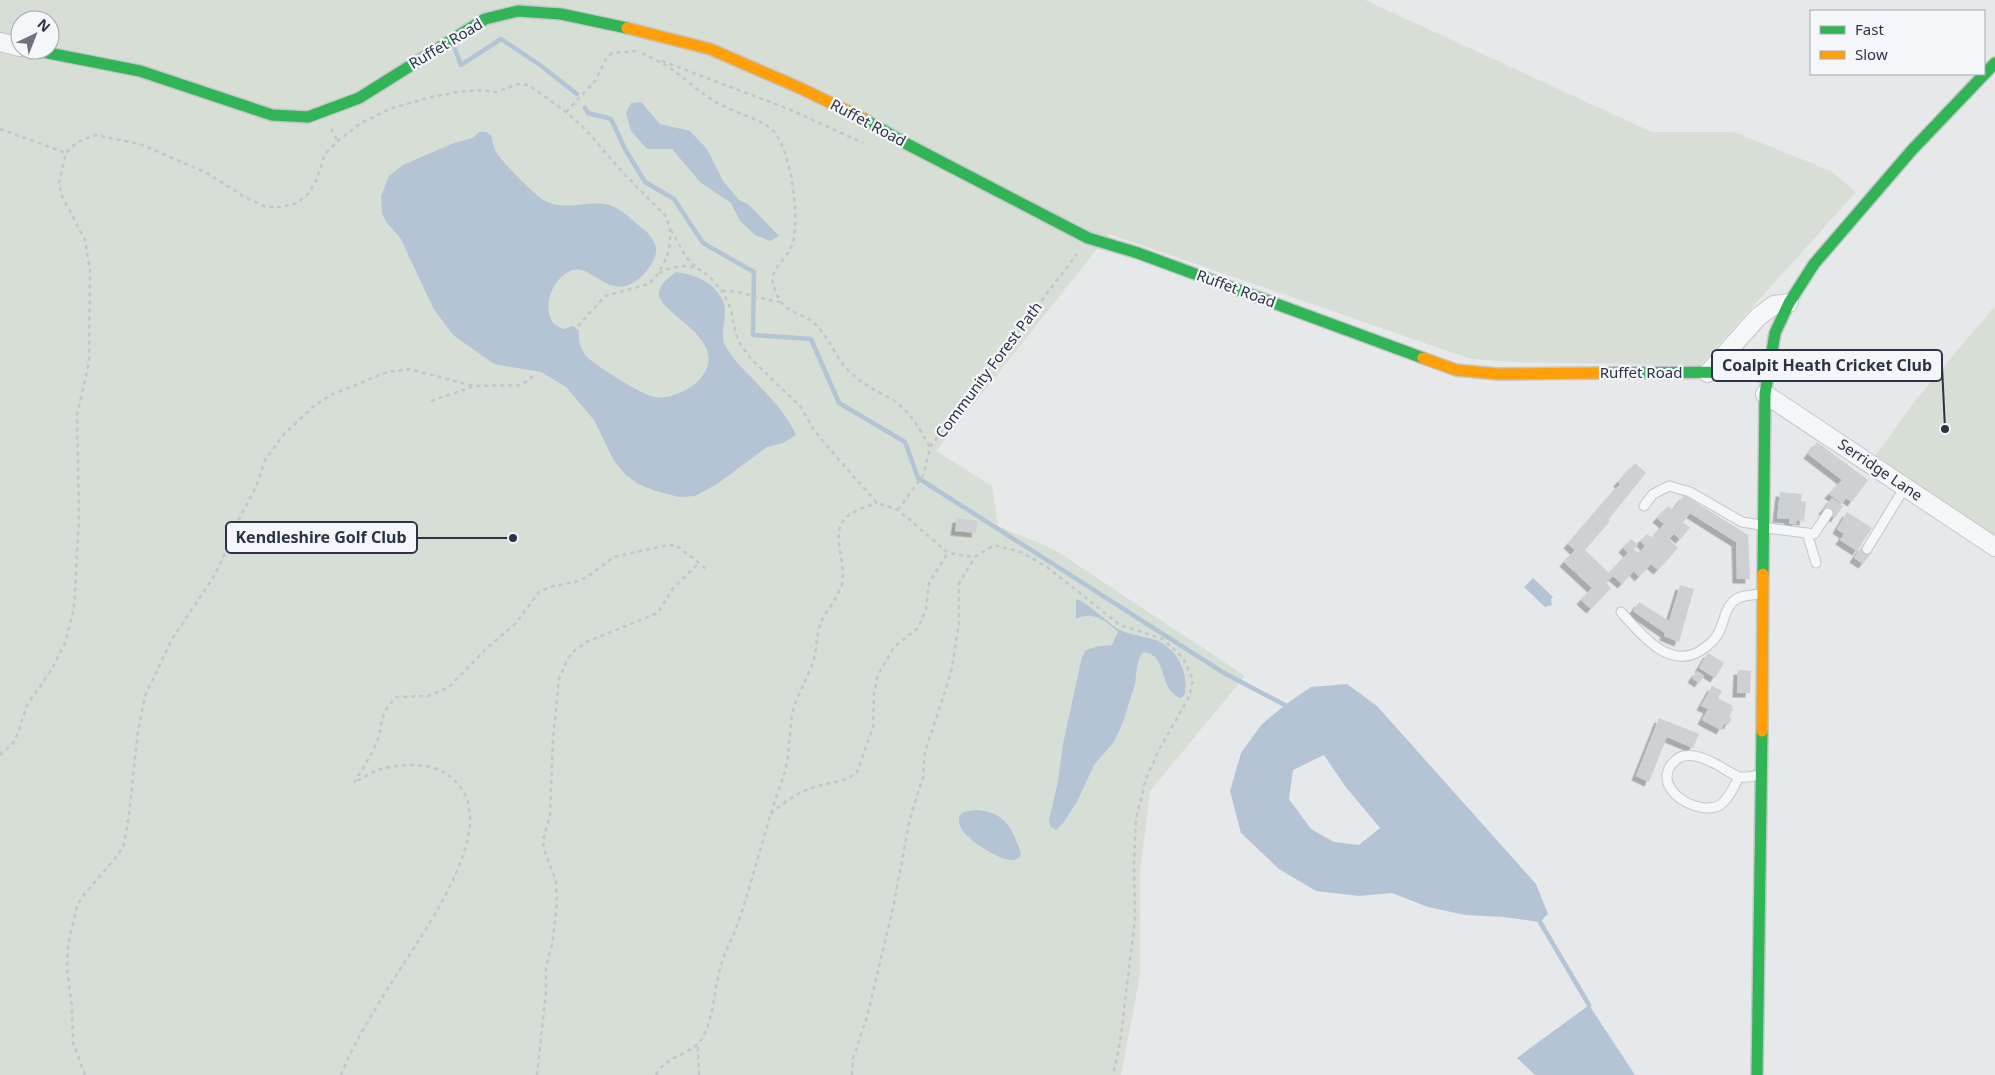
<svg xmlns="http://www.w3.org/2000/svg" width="1995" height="1075" font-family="'Noto Sans',sans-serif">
<defs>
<filter id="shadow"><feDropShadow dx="-4.5" dy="4.5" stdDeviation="0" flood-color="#0004"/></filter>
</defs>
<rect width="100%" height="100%" fill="#e6e8ea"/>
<!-- green -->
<path fill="#d6ded6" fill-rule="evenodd" d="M0 0H1365L1652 132H1734L1831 171 1856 192 1700 365 1516 362 1471 359 1109 234 936 451 992 486 998 526 1055 550 1245 676 1150 791 1140 873V975L1121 1075H0ZM20 20H50V50H20Z
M1995 306V542L1875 456 1914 402Z"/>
<!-- water -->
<path fill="#b4c4d5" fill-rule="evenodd" d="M641 102 660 124 690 131 707 149 723 181 739 200 748 204 779 236 770 241 755 235 740 221 731 203 700 182 672 149H647L631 131 626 113 631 103Z
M479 132H486L491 135C493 140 493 146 495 150 499 159 533 193 542 199 564 213 586 199 609 205 622 209 633 221 643 229 649 233 657 243 656 251 656 259 649 268 644 274 612 307 594 264 573 270 554 275 540 308 554 324 557 326 561 328 564 329L573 326 579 331C578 340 580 349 586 356 594 365 643 395 654 397 669 400 690 390 699 380 736 339 654 313 659 292 661 283 669 277 676 272 695 275 710 280 721 297 731 312 718 331 725 345 732 358 742 368 752 378 768 395 786 413 796 435L783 443 767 447 717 484 695 496 679 497 656 491 638 484 626 475 614 461 594 420 566 387 541 372 494 364 453 335 433 308 401 239 387 223 382 213 381 196 389 176 403 165 454 143 473 138Z
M1533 578 1553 597 1551 599 1552 605 1545 607 1524 587Z
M1076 599C1087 602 1109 624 1120 630 1132 636 1146 636 1158 641 1178 650 1190 675 1184 696L1180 698C1157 688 1169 656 1144 652L1140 656 1137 667 1135 684 1123 722 1114 742 1094 765 1077 802 1063 823 1056 830 1050 826 1049 820 1058 781 1063 744 1082 657 1086 650 1099 646 1112 645 1118 632C1107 621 1092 610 1076 619Z
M1347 684 1377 706 1536 884 1548 914 1540 922 1504 917 1465 915 1428 907 1392 893 1359 896 1316 891 1279 869 1241 833 1230 791 1241 753 1262 724 1285 705 1311 687ZM1324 755 1345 786 1380 828 1359 845 1334 842 1311 829 1289 799 1293 770Z
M975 810C1004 811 1013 828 1021 854L1019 858C1016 859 1015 860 1012 860 1000 861 966 839 961 828 959 825 959 820 959 816L963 812Z
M1589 1005 1635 1075H1535L1517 1058Z"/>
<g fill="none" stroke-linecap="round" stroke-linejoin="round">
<!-- stream -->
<path stroke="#b4c4d5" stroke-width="4.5" d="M455 49 461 65 501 39 540 65 577 94
M585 108 588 113 611 119 625 149 645 182 674 199 703 243 754 272 753 335 811 339 839 403 905 442 918 478 1224 673 1285 705
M1540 922 1589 1005"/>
</g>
<!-- building -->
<path fill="#ced0d3" filter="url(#shadow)" d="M1817 442 1868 480 1852 502 1846 498 1842 504 1829 494 1842 480 1808 454Z
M1635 463 1646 473 1608 520 1610 521 1585 550 1609 573 1628 553 1623 548 1631 539 1638 545 1634 549 1639 553 1645 546 1640 541 1647 534 1652 538 1664 524 1657 518 1668 506 1673 510 1684 495 1748 535 1750 579H1737L1736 542 1690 513 1683 522 1690 528 1680 539 1674 534 1669 539 1678 548 1658 570 1651 564 1639 577 1634 571 1622 584 1613 576 1606 583 1611 588 1591 609 1581 600 1592 588 1564 562 1575 550 1568 544 1620 484 1618 482Z
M1780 492 1802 494 1801 501 1806 502 1804 521 1797 520 1796 524H1789V519L1777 518Z
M1832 498 1843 506 1835 518 1823 510Z
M1847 512 1872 528 1857 551 1840 540 1844 534 1837 529Z
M957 518 977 521 976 533 955 531Z
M1862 546 1872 552 1863 564 1854 558Z
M1680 585 1694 589 1679 642 1664 636 1665 633 1633 611 1639 602 1669 621Z
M1708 653 1724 663 1715 678 1699 668Z
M1738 670 1751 671 1750 693H1737Z
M1697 671 1704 676 1699 683 1692 678Z
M1712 686 1722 691 1718 698 1733 706 1731 708 1733 709 1729 717 1732 718 1728 725 1725 723 1721 730 1702 720 1708 709 1701 706Z
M1659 718 1699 734 1693 748 1667 737 1649 782 1636 776Z"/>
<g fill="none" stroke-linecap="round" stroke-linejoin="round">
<defs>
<path id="lane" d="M1644 506 1653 494 1669 486 1690 492 1742 522 1761 525
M1767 528 1814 534 1828 513
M1807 533 1816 563
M1867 549 1905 487
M1621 612C1640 633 1668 670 1700 651 1708 646 1715 640 1719 632 1725 620 1725 605 1738 598 1744 595 1753 595 1760 594
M1739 777C1734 786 1729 799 1720 805 1699 817 1653 790 1671 765 1674 762 1678 757 1683 756 1696 753 1715 763 1726 770 1730 772 1735 776 1740 777 1745 778 1753 776 1759 775"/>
<path id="street" d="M0 42 20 47
M1708 373 1758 317 1774 305 1789 303
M1765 394 1995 547"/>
<path id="fast" d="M33 50 140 71 272 115 308 117 359 98 485 19 518 11 561 14 627 28
M864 119 905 143 1088 238 1138 253 1423 358
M1600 373 1748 372 1767 378
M1763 574 1765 394 1775 333 1789 303 1814 264 1912 150 1995 63
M1757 1075 1762 731"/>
<path id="slow" d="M627 28 710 49 800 88 864 119
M1423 358 1456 370 1498 374 1600 373
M1762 731 1763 574"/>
</defs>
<!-- lane casing -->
<use href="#lane" stroke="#c4c6c8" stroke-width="11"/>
<!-- street casing -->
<use href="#street" stroke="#c4c6c8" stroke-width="20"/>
<!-- fast casing -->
<use href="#fast" stroke="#c4c6c8" stroke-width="14"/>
<!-- slow casing -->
<use href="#slow" stroke="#c4c6c8" stroke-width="14"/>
<!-- path -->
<path stroke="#c5c6ca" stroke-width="2.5" stroke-dasharray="4 4" stroke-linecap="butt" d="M642 53C649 57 658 60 665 65 681 74 695 89 711 99 728 111 751 115 769 127 791 142 800 217 793 242 786 266 761 268 779 299 787 313 802 313 813 322 830 337 835 359 852 374 863 384 876 391 890 398 910 410 919 428 930 447
M662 61 791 110 863 143
M566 112 595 81 606 59 612 53 636 51
M0 129 66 153
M331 129 338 141
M671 230 686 257 697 268
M659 273 671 268 683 266 697 268 709 276 722 291 731 309 735 331 739 342 751 359 801 407 814 430 833 453 877 503 898 510 948 553 975 557 994 545 1021 552 1047 567 1120 625 1163 639 1183 658 1193 680 1189 697 1160 748 1146 778 1136 819 1134 864 1135 920 1120 1043 1113 1075
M722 291C743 290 760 300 781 302
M431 401 472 387
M898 510 924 474 930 447 1077 254
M0 755 13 743 18 733 27 705 52 669 65 643 74 608 79 518 77 415 89 363 90 270 85 240 62 196 59 183 66 153 77 142 95 135 140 144 207 173 243 196 266 207H281L297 203 308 194 316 181 325 154 338 141 361 123 392 108 432 97 457 92 480 90 496 92 518 84 529 85 566 112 586 130 625 175 665 215 670 228V243L667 257 658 274 649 284 605 296 577 327
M771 814C784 802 797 793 814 787 829 782 845 783 857 772L873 727 874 694 878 675 894 647 918 628 926 609 929 583 948 553
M698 1047 699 1075
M85 1075 73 1043 72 1007 67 968 68 945 77 906 82 897 118 855 124 844 129 815 138 731 145 696 172 639 213 578 223 558 230 536 256 487 265 460 284 434 314 406 331 395 387 372 410 369 473 386 522 385 533 376
M341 1075C353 1044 372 1014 390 985 416 942 501 832 458 784 445 769 430 765 411 765 385 766 376 769 354 783 361 771 369 759 375 746 385 725 376 718 396 697L428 696 449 687 486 649 516 623 539 592 550 587 579 581 587 577 614 557 663 546 675 545 693 558 706 569
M537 1075 546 991V966L552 945 557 903 556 881 544 849 543 840 550 816 553 739 559 679 567 660 573 652 586 642 658 613 673 588 699 563
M656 1075C667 1053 694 1056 704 1035 714 1014 714 991 720 969 724 952 734 936 739 920 752 881 762 842 774 804 777 793 782 782 785 771 790 753 789 734 792 715 796 695 808 678 814 659 817 648 816 636 820 625 824 613 835 602 840 589 844 581 843 572 842 563 835 524 836 516 877 503
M852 1075 853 1058 867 1017 893 908 910 818 923 777 925 752 951 673 959 624V583L975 557"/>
<!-- lane -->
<use href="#lane" stroke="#f5f6f7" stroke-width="9"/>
<!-- street -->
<use href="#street" stroke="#f5f6f7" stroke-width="18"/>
<!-- fast -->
<use href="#fast" stroke="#30b455" stroke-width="11"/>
<!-- slow -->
<use href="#slow" stroke="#ff9f0a" stroke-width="11"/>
</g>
<g text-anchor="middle" stroke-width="4.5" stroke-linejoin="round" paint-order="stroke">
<!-- street labels -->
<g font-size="15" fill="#2b3445" stroke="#f4f6f9">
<text transform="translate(446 44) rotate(-31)" y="5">Ruffet Road</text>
<text transform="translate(868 123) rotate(28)" y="5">Ruffet Road</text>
<text transform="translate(1236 289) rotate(20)" y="5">Ruffet Road</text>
<text transform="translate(989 370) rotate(-53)" y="5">Community Forest Path</text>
<text x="1641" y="378">Ruffet Road</text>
<text transform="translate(1880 470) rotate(34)" y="5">Serridge Lane</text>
</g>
</g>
<!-- callouts -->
<path fill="none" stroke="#2b3445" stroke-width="2" d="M1945 429L1942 366M513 538L417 538"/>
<g fill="#2b3445" stroke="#f4f6f9" stroke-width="2">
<circle cx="1945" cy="429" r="5"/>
<circle cx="513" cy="538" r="5"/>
</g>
<g fill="#f4f6f9" stroke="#2b3445" stroke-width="2">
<rect x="1712" y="350" width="230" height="31" rx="5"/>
<rect x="226" y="522" width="191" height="31" rx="5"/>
</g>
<g font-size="16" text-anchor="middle" font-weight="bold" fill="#2b3445">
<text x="1827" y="371">Coalpit Heath Cricket Club</text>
<text x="321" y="543">Kendleshire Golf Club</text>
</g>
<!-- legend -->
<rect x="1810" y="10" width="175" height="65" fill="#f4f6f9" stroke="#a4a8b1"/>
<rect x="1820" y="26" width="25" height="8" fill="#30b455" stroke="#a4a8b1"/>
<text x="1855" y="35" font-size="15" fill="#2b3445">Fast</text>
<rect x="1820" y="51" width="25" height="8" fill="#ff9f0a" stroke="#a4a8b1"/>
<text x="1855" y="60" font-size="15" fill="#2b3445">Slow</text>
<!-- north arrow -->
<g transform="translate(35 35) rotate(43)"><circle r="24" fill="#f4f6f9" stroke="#a4a8b1"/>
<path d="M0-4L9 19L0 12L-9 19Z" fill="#6c737f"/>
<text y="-8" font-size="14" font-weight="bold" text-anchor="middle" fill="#2b3445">N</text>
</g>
</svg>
